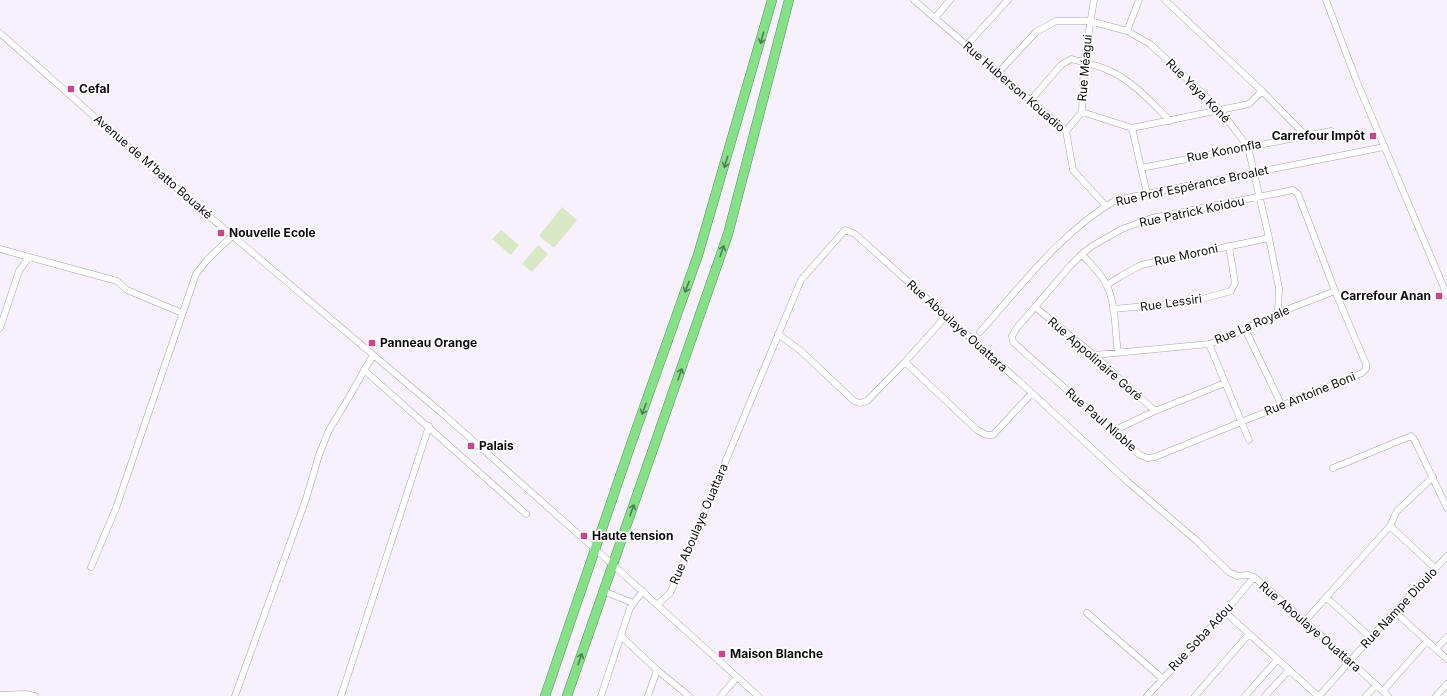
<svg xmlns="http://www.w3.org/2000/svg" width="1447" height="696" font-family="Inter,sans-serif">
<rect width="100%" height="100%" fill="#f7f0fd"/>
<!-- pitch -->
<path fill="#dae7c4" d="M562 207 577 220 554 248 539 236Z
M501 230 519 245 511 255 492 239Z
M538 245 548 254 532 272 522 264Z"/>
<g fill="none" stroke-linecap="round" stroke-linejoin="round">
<defs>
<path id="minor" d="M914 0 1066 131 1073 170 1106 206
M1165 0 1262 91 1306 136
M1326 0 1357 82 1447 295
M935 18 950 0
M1127 31 1139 0
M0 33 150 166 443 414 612 564 758 696
M966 46 1008 0
M998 73 1036 32 1056 21H1090L1127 31 1150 44 1163 56 1220 110 1248 147 1269 238 1279 288 1278 313
M1030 101 1061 65 1071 59C1084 62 1098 65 1110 71 1134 82 1152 103 1170 121
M1082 112 1132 128 1147 194
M1132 128 1249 104 1262 91
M1066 131 1082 112 1084 62 1094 0
M1141 168 1331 131
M1293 190 1298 194 1335 291 1366 364V369L1362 373 1155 457 1148 458 1140 455 1013 342 1012 336 1016 329 1071 265 1082 254 1092 246 1122 229 1152 218Z
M0 249 117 281 127 290 182 313
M1082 254C1090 264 1102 274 1107 286 1116 304 1115 333 1118 353
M1107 285 1121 276 1141 265 1269 238
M1035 307 1094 355 1155 411
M1113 309 1191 302 1231 291 1235 283 1229 246
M0 328 19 271 29 257
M1245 329 1282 406
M980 332C1022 285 1061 232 1116 200L1384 147
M778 334 801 351 854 401 860 403 867 401 905 362 977 430 987 435H993L1032 393
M1209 344 1249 440
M1094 355 1209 344 1227 338 1278 313 1335 291
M905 362 946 316
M364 370 526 514
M1113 431 1155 411 1225 383
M1333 468 1411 436 1414 439 1447 508
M1390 526 1397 511 1433 477
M91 567 116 508 196 274 207 260 232 236
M603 591 633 603
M1326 597 1371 638
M657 605 670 593 677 578 801 280 845 230 855 234 1032 393 1128 482 1197 541 1229 572 1237 576 1248 575 1254 577 1350 661 1388 696
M1225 612 1318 696
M1395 612 1447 659
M1087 613 1163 679
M1305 621 1390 526 1435 568
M621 636 657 670 689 696
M1436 649 1447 637
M1383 691 1427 641
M0 695 25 694 35 696
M235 696 306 499 319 455 329 430 345 404 373 355
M341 696 429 426
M601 696 630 608 643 591
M648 696 657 670
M721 696 737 677
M1147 696 1225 612 1254 577
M1195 696 1249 634
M1245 696 1277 660
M1265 696 1289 670
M1319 696 1382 625 1447 556
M1366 696 1376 685
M1436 696 1447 684"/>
<path id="highway" d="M545 696 631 444 698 255 772 0
M567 696 728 234 789 0"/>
</defs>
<!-- minor casing -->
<use href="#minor" stroke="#a8a1b0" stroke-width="7"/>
<!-- highway casing -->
<use href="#highway" stroke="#5b955e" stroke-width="10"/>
<!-- minor -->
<use href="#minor" stroke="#fff" stroke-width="6"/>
<!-- highway -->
<use href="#highway" stroke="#85e088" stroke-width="9"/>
</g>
<!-- one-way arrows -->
<defs><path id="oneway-shaft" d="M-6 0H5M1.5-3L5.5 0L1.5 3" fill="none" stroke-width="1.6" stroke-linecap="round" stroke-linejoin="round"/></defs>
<g stroke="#4f8052">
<use href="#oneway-shaft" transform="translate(762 38) rotate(105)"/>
<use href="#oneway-shaft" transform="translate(726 162) rotate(106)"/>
<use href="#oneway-shaft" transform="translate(722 251) rotate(-71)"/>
<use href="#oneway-shaft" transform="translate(687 287) rotate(110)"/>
<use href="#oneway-shaft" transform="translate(680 374) rotate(-71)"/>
<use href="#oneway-shaft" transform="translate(644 409) rotate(110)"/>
<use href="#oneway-shaft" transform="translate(632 510) rotate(-70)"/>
<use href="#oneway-shaft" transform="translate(580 659) rotate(-71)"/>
</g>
<!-- markers -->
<g fill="#ca468b" stroke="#fff" stroke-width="1.5">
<rect x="67" y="85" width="8" height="8" rx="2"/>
<rect x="1369" y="132" width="8" height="8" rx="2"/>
<rect x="217" y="229" width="8" height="8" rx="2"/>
<rect x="1435" y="292" width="8" height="8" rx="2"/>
<rect x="368" y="339" width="8" height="8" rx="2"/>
<rect x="467" y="442" width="8" height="8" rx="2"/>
<rect x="580" y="532" width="8" height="8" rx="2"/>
<rect x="718" y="650" width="8" height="8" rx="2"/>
</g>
<g text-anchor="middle" stroke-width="3.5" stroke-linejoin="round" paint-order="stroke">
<!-- street labels -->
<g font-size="12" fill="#0e0b10" stroke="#fff">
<text transform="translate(1085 68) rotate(-85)" y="4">Rue Méagui</text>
<text transform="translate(1014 87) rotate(41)" y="4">Rue Huberson Kouadio</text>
<text transform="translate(1198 91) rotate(45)" y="4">Rue Yaya Koné</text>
<text transform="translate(1224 151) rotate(-11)" y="4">Rue Kononfla</text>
<text transform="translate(153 167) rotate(41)" y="4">Avenue de M'batto Bouaké</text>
<text transform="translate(1192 186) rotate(-12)" y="4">Rue Prof Espérance Broalet</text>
<text transform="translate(1192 212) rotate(-12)" y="4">Rue Patrick Koidou</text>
<text transform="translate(1186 255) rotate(-12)" y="4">Rue Moroni</text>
<text transform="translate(1171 303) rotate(-8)" y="4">Rue Lessiri</text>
<text transform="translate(1252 325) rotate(-23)" y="4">Rue La Royale</text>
<text transform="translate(957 326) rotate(42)" y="4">Rue Aboulaye Ouattara</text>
<text transform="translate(1095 359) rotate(41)" y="4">Rue Appolinaire Goré</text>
<text transform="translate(1310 394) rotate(-22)" y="4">Rue Antoine Boni</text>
<text transform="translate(1101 420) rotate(41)" y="4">Rue Paul Nioble</text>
<text transform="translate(699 524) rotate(-67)" y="4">Rue Aboulaye Ouattara</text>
<text transform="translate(1399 608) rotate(-47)" y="4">Rue Nampe Dioulo</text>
<text transform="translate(1310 627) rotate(41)" y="4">Rue Aboulaye Ouattara</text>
<text transform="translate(1201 637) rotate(-47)" y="4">Rue Soba Adou</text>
</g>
<!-- poi labels -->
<g font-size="12" font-weight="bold" fill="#0e0b10" stroke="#fff" text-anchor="start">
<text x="79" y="93">Cefal</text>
<text x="1365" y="140" text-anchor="end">Carrefour Impôt</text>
<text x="229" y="237">Nouvelle Ecole</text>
<text x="1431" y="300" text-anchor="end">Carrefour Anan</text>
<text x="380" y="347">Panneau Orange</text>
<text x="479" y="450">Palais</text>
<text x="592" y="540">Haute tension</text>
<text x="730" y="658">Maison Blanche</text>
</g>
</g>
</svg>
